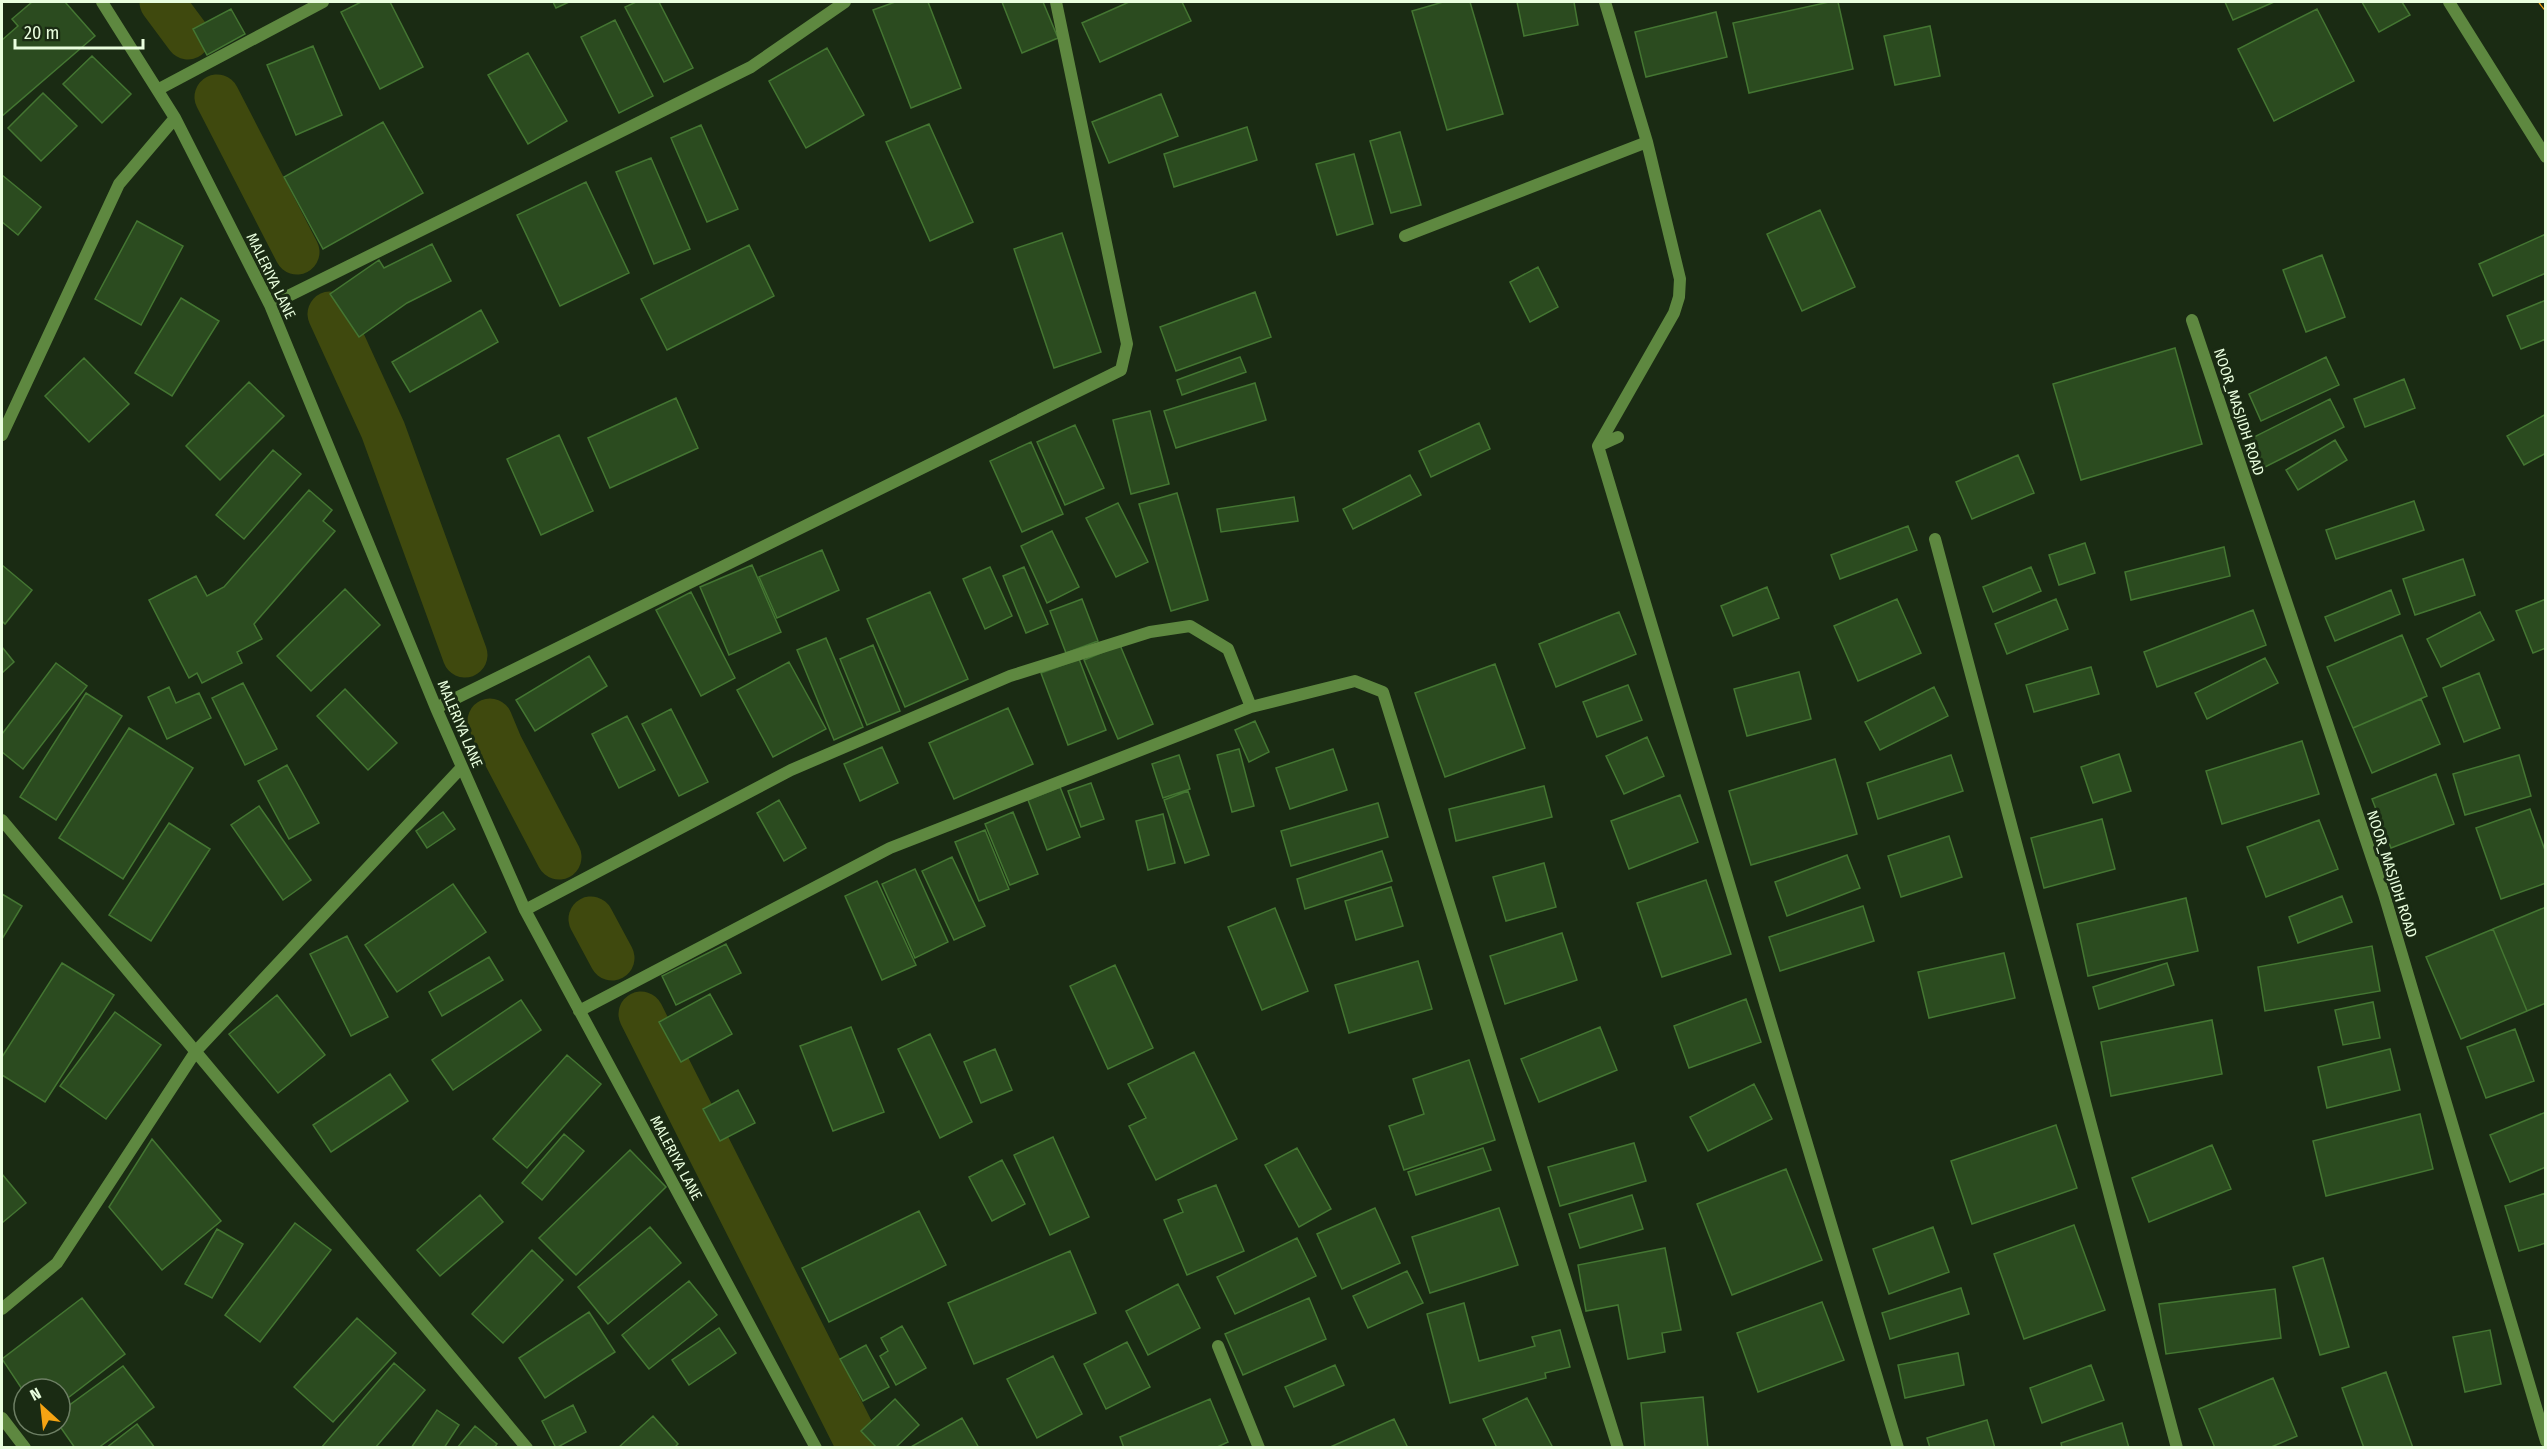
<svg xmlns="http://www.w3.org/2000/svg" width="2547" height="1449" font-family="'Fira Sans Condensed',sans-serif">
<rect width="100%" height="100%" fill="#1a2b13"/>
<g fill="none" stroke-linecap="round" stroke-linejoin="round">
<!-- canal -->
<path stroke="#3f490e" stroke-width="45" d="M162 2 188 37
M217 97 297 252
M330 314 383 430 465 655
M490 721 500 745 559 857
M591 919 612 958
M641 1014 860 1448"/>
</g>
<!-- building -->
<path fill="#2b4b1f" stroke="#447632" stroke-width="1.5" d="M32 2H65L95 36 2 116V40L18 26 12 19Z
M361 2H390L423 67 380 89 341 12Z
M553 2H569L556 8Z
M636 2H659L693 68 664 82 625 7Z
M895 2H928L961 88 911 108 873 10Z
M1002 2H1043L1058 38 1022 53Z
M1129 2H1182L1191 21 1100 62 1082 23Z
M1443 2H1470L1503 114 1447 130 1412 11Z
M1517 2H1574L1578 25 1524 36Z
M1829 2H1838L1853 69 1749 93 1733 23Z
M2225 2H2274L2233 20Z
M2362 2H2402L2410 15 2379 32Z
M231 9 245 34 207 55 193 29Z
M2317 9 2354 81 2274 121 2238 49Z
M1716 12 1727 57 1646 77 1635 32Z
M615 20 653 96 619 113 581 37Z
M1930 26 1940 76 1895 85 1884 36Z
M313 46 342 115 296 135 267 65Z
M827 48 864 115 806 148 769 81Z
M528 53 567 121 528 144 488 75Z
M92 56 131 94 102 123 63 84Z
M43 93 77 126 41 161 8 128Z
M1161 94 1178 136 1109 163 1092 122Z
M383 122 423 193 323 249 284 177Z
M929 124 973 222 930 241 886 142Z
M701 125 738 209 707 222 671 138Z
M1247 127 1257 160 1174 187 1164 154Z
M1400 132 1421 205 1391 213 1370 141Z
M1354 154 1373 224 1337 235 1316 164Z
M651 158 690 249 654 264 616 172Z
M2 175 41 207 18 235 2 222Z
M586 182 629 273 560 306 517 215Z
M1820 210 1855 287 1802 311 1767 234Z
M137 221 183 246 141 325 95 299Z
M1062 233 1101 352 1054 368 1014 249Z
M2546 234V273L2493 296 2479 264Z
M432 244 451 281 407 303 359 337 330 294 379 260 384 268Z
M749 245 774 296 667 350 641 299Z
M2322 255 2345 317 2306 332 2283 270Z
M1538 267 1558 307 1530 322 1510 282Z
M1255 292 1271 337 1176 371 1160 327Z
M181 298 219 321 172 396 135 373Z
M2546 300V339L2521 349 2507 316Z
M481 310 498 342 410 392 392 362Z
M2175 348 2202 444 2081 480 2053 384Z
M1240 357 1246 372 1182 395 1177 380Z
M2326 357 2339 385 2261 421 2249 394Z
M84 358 129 404 89 442 45 396Z
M2404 379 2415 408 2365 427 2354 399Z
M249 382 284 416 220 480 186 446Z
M1255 383 1266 420 1176 448 1164 411Z
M676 398 698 448 610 488 588 438Z
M2330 399 2344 427 2265 467 2250 439Z
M1150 411 1169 484 1131 494 1113 420Z
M2546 414V453L2524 465 2507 436Z
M1479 423 1490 449 1431 477 1419 451Z
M1075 425 1104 488 1065 505 1037 442Z
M559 435 593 511 541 535 507 459Z
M2335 440 2347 460 2298 490 2286 470Z
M1031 442 1063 514 1022 532 990 461Z
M273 450 301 474 244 539 216 515Z
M2018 455 2034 493 1972 519 1956 482Z
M1410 475 1421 495 1353 529 1343 509Z
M309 490 332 510 323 521 335 531 254 624 262 639 237 652 242 663 202 683 197 673 189 678 149 600 196 576 207 596 224 587Z
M1177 493 1208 600 1171 611 1139 504Z
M1294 497 1298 521 1221 532 1217 509Z
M2414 501 2424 530 2336 559 2326 530Z
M1118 503 1148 562 1116 577 1086 518Z
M1908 526 1917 550 1840 579 1831 555Z
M1052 531 1079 587 1047 603 1021 546Z
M2085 543 2095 573 2059 585 2049 555Z
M2224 547 2230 576 2131 600 2125 572Z
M822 550 839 590 777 618 759 577Z
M2463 559 2475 595 2415 615 2403 579Z
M2 565 32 590 5 624 2 621Z
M752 565 781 632 729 655 700 587Z
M990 567 1012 616 985 629 963 579Z
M1024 567 1048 624 1026 633 1003 576Z
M2031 567 2041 591 1993 612 1983 587Z
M1767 587 1779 618 1733 636 1721 606Z
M345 589 380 625 311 691 277 656Z
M2391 590 2400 614 2335 641 2325 617Z
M691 592 735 678 701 696 656 610Z
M930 592 968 679 905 707 867 619Z
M1082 599 1098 641 1066 653 1050 611Z
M1897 599 1921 653 1858 681 1834 626Z
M2056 599 2068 629 2007 654 1995 624Z
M2546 599V648L2533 653 2516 611Z
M2253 610 2266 645 2157 687 2144 652Z
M1619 612 1636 654 1556 687 1539 644Z
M2480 612 2494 640 2441 667 2427 639Z
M2402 635 2427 696 2353 728 2327 667Z
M826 638 863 727 834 740 797 650Z
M873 645 900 711 867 725 840 659Z
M1120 645 1153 724 1118 739 1084 660Z
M2 647 14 662 2 673Z
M589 656 607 686 535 731 516 700Z
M2265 658 2278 683 2207 719 2195 693Z
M1079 659 1106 730 1068 745 1041 673Z
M789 662 826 729 773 757 737 690Z
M56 663 87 686 23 769 2 752V734Z
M1495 664 1525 748 1445 777 1415 693Z
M2091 667 2099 694 2034 712 2026 685Z
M1799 672 1811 719 1747 736 1734 689Z
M2479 673 2500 728 2464 742 2443 688Z
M243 683 277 749 245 765 212 698Z
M1628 685 1642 720 1597 737 1583 702Z
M169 687 176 703 199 693 211 718 167 739 148 697Z
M1934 687 1948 716 1880 750 1865 722Z
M345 689 397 743 368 770 317 716Z
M86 693 122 716 56 820 20 797Z
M2421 699 2440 744 2372 773 2353 728Z
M1008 708 1033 764 954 799 929 743Z
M671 709 708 782 679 796 642 724Z
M627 716 655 770 619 788 592 734Z
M1255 721 1269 752 1249 762 1235 730Z
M129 728 193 768 123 879 59 838Z
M1647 737 1664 776 1624 794 1606 756Z
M2302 741 2319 794 2222 824 2206 771Z
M882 747 898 783 860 801 844 764Z
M1239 749 1254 806 1232 812 1217 755Z
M1333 749 1347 790 1290 809 1276 768Z
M2119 754 2131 791 2093 803 2081 767Z
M1179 755 1190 789 1163 798 1152 764Z
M1951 755 1963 791 1878 819 1867 783Z
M2519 755 2531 796 2465 815 2453 774Z
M1835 759 1857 834 1751 865 1729 791Z
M287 765 319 823 289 839 258 781Z
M2436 774 2454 824 2391 848 2372 799Z
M1091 783 1104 819 1081 827 1068 791Z
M1544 786 1552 817 1456 841 1449 809Z
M1060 787 1080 837 1047 850 1028 800Z
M1188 791 1209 855 1185 863 1164 800Z
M1680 795 1698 842 1629 869 1611 821Z
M779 800 806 848 784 861 757 813Z
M1378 803 1388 837 1291 866 1281 831Z
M259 806 311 880 283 900 231 825Z
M2530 809 2546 853V883L2501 899 2476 828Z
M443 812 455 829 427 848 416 831Z
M1013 812 1038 874 1010 885 985 824Z
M1163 814 1175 863 1148 870 1136 821Z
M2102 819 2115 869 2044 888 2031 838Z
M2319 820 2338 869 2266 897 2247 847Z
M169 823 210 849 151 941 109 915Z
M985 830 1009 889 979 901 955 842Z
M1949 836 1962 877 1901 897 1888 856Z
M1382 851 1392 881 1305 909 1297 879Z
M1847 855 1860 888 1787 916 1775 882Z
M952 857 985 926 954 940 922 871Z
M1544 863 1556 907 1506 921 1493 877Z
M915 869 948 942 915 958 882 884Z
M1706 880 1731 954 1662 977 1637 903Z
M877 881 916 965 882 980 845 896Z
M453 884 486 932 397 992 365 945Z
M1391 887 1403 926 1356 940 1345 901Z
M2 894 22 906 2 939Z
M2342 896 2352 922 2298 943 2289 917Z
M2186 898 2198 951 2088 976 2077 924Z
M1863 906 1874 941 1780 971 1769 937Z
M2546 907V1003L2527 1011 2493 929Z
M1275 908 1308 991 1262 1010 1228 927Z
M2493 929 2527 1011 2461 1039 2426 957Z
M1562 933 1577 980 1505 1004 1490 956Z
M347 936 388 1017 351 1036 310 954Z
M726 944 741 973 676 1005 662 976Z
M2372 946 2380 991 2265 1011 2258 967Z
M2004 953 2015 998 1929 1018 1918 972Z
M489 957 503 980 442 1016 429 992Z
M1418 961 1432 1009 1349 1033 1335 985Z
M62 963 114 995 45 1102 2 1075V1057Z
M2167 963 2174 985 2099 1009 2093 987Z
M1115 965 1153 1048 1108 1069 1070 986Z
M710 994 732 1034 681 1062 659 1022Z
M277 995 325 1055 278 1093 229 1034Z
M1746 999 1761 1042 1689 1068 1674 1026Z
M521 1000 541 1030 453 1090 432 1060Z
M2373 1002 2380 1038 2343 1045 2335 1010Z
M115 1012 161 1045 106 1119 60 1086Z
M2212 1020 2222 1074 2111 1096 2101 1042Z
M851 1027 884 1112 833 1131 800 1046Z
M1600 1027 1617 1070 1539 1102 1521 1059Z
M2515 1029 2534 1081 2486 1098 2467 1047Z
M930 1034 972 1122 940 1138 898 1049Z
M995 1049 1012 1090 981 1103 964 1062Z
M2390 1049 2400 1090 2327 1108 2318 1067Z
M1194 1052 1237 1139 1156 1180 1129 1126 1146 1118 1128 1084Z
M567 1055 601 1084 527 1168 493 1139Z
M1469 1060 1495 1140 1404 1170 1389 1126 1424 1114 1413 1079Z
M390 1074 408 1101 331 1152 313 1125Z
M1754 1084 1772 1119 1708 1151 1690 1117Z
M738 1090 755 1123 720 1141 703 1109Z
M2546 1112V1167L2510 1182 2490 1135Z
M2420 1114 2433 1169 2326 1196 2313 1141Z
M2056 1125 2077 1188 1972 1224 1951 1161Z
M564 1134 584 1151 542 1200 522 1183Z
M1053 1137 1089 1217 1050 1235 1014 1155Z
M152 1139 221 1221 162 1270 109 1207Z
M1634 1143 1646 1181 1560 1206 1548 1167Z
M2212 1145 2231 1189 2149 1222 2132 1178Z
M1297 1148 1331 1209 1299 1227 1265 1165Z
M1483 1148 1491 1170 1416 1195 1408 1172Z
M630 1150 666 1187 576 1275 539 1238Z
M1002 1160 1025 1204 992 1221 969 1177Z
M1786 1169 1822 1260 1732 1295 1697 1204Z
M2 1174 26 1203 2 1223Z
M1216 1185 1244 1251 1187 1275 1164 1220 1183 1212 1178 1200Z
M2546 1193V1243L2519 1251 2505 1206Z
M480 1195 503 1222 440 1276 417 1250Z
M1632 1195 1643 1229 1580 1248 1569 1214Z
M1375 1208 1400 1263 1342 1289 1317 1234Z
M1499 1208 1518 1265 1430 1293 1412 1237Z
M919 1211 946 1265 829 1322 802 1268Z
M295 1223 331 1250 260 1342 225 1315Z
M2074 1225 2105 1310 2024 1339 1994 1254Z
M650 1227 681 1263 608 1324 578 1287Z
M1933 1227 1949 1272 1889 1294 1873 1249Z
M217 1229 243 1244 212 1298 185 1284Z
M1297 1238 1316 1276 1235 1314 1217 1277Z
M1665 1248 1681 1330 1662 1333 1665 1352 1628 1359 1618 1305 1586 1311 1578 1265Z
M532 1250 563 1280 503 1343 472 1314Z
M1070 1251 1096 1313 974 1364 948 1303Z
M2323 1258 2349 1347 2320 1355 2293 1267Z
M1407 1271 1423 1303 1368 1328 1353 1296Z
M689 1281 717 1315 649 1369 622 1335Z
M1178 1284 1200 1328 1148 1355 1126 1311Z
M1961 1288 1969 1314 1890 1339 1882 1313Z
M2275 1289 2281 1338 2166 1354 2159 1304Z
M82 1298 125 1354 60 1404V1389H24V1392L2 1359Z
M1309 1298 1326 1339 1243 1375 1225 1334Z
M1822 1302 1844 1360 1758 1392 1737 1333Z
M1464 1303 1479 1361 1535 1346 1532 1337 1560 1330 1570 1367 1545 1373 1546 1378 1450 1403 1427 1314Z
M589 1312 615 1352 545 1398 519 1358Z
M357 1318 396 1353 333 1422 294 1387Z
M902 1326 926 1368 896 1385 880 1356 888 1351 881 1338Z
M719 1328 736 1353 689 1385 672 1360Z
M2490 1330 2501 1384 2465 1392 2453 1337Z
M1127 1342 1150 1387 1106 1409 1084 1364Z
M866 1345 889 1387 863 1401 840 1359Z
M1958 1353 1964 1385 1905 1398 1898 1365Z
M1053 1356 1082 1414 1037 1438 1007 1379Z
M394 1363 425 1390 375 1448H321Z
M1335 1365 1344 1385 1294 1407 1285 1387Z
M2091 1365 2104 1400 2042 1423 2030 1388Z
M123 1366 154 1407 98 1448H75L59 1425 60 1412Z
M2386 1372 2413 1448H2364L2342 1388Z
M2273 1378 2297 1436 2269 1448H2215L2199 1409Z
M1703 1397 1708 1448H1645L1641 1403Z
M1527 1398 1553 1448H1497L1483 1419Z
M895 1399 919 1425 895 1448H877L861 1431Z
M1210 1399 1228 1442 1215 1448H1124L1120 1437Z
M573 1405 586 1432 556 1448 542 1421Z
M437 1410 459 1425 444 1448H411Z
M653 1416 678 1444 674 1448H618Z
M962 1418 979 1448H909Z
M1394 1419 1408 1448H1328Z
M1987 1420 1995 1448H1930L1927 1438Z
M2122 1423 2129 1448H2062L2061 1443Z
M137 1424 155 1448H106Z
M475 1426 497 1444 494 1448H457Z"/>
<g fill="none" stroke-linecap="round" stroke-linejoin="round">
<!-- minor -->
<path stroke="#5e8840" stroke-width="12" d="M102 2 175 118 270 305 436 708 525 910 816 1448
M2449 2 2546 157
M159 89 323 2
M1405 236 1647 142 1605 2
M270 305 751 67 845 2
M2192 320 2384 894 2546 1441
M2 435 119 184 175 118
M1618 437 1598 446 1674 313 1679 297 1680 279 1647 142
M1598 446 1898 1448
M1935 539 2177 1448
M436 708 1121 370 1127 344 1056 2
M2 820 527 1448
M525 910 791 770 1010 676 1150 632 1190 626 1228 649 1251 707
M579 1011 890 848 1251 707 1355 681 1383 692 1618 1448
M2 1309 57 1263 196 1051 462 767
M1218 1346 1259 1448
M2 1418 25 1448"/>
<defs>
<path id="rail" d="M2542 2 2546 7"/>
</defs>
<!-- rail casing -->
<use href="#rail" stroke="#f5a413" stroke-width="7"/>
<!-- rail -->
<use href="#rail" stroke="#1a2b13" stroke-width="4.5" stroke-dasharray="14" stroke-linecap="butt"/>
</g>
<g text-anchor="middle" stroke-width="6" stroke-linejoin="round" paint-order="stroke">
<!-- street labels -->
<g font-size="15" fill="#e9fede" stroke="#1a2b13">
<text transform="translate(271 276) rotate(64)" y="5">MALERIYA LANE</text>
<text transform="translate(2239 412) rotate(72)" y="5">NOOR_MASJIDH ROAD</text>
<text transform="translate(460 724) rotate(67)" y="5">MALERIYA LANE</text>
<text transform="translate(2392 874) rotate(72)" y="5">NOOR_MASJIDH ROAD</text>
<text transform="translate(676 1158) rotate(62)" y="5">MALERIYA LANE</text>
</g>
</g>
<!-- border -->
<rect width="2547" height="1449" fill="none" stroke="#e9fede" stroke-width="6"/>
<!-- north arrow -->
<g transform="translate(42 1407) rotate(333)"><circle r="28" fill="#1a2b13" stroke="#6d7f64" stroke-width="1.5"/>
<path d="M0-4.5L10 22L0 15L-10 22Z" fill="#f5a413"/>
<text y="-9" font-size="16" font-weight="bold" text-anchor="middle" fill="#e9fede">N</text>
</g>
<!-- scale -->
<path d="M15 39v9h128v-9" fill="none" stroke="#e9fede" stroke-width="3"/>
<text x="24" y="39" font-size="18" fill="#e9fede" stroke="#1a2b13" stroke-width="4.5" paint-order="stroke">20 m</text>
</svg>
